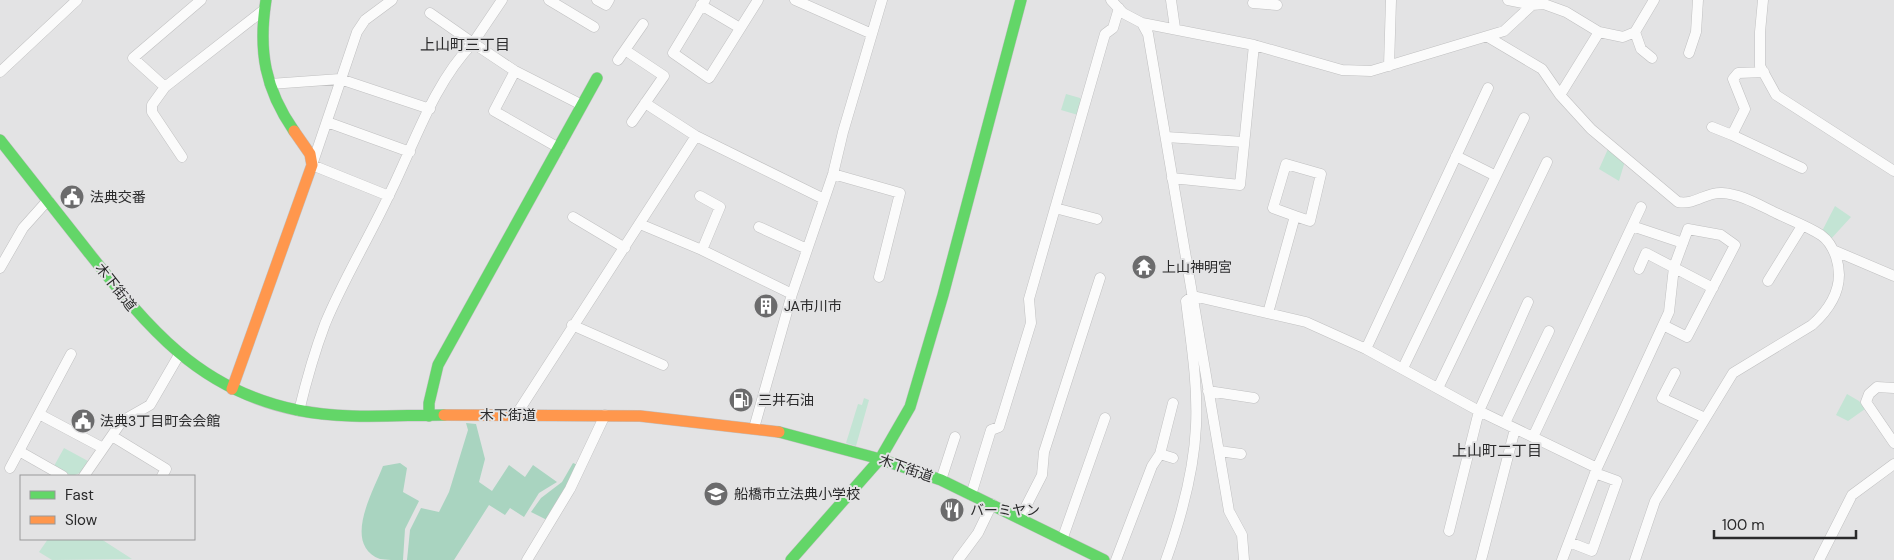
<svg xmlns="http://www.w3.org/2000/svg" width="1894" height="560" font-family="'DM Sans','Noto Sans JP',sans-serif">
<rect width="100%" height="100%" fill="#e3e3e4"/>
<!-- green -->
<path fill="#c3e4d4" d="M1066 94 1080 98 1082 102 1078 115 1061 110Z
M1608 149 1625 161 1619 181 1599 169Z
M1835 206 1851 217 1830 240 1821 233Z
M1847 394 1859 401 1865 409 1848 421 1836 415Z
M864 398 869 400 856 446 846 443 858 404 862 405Z
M64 448 88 461 80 473 72 476 54 466Z
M48 539H101L132 559 52 560 39 552Z"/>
<!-- forest -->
<path fill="#a9d4c0" d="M466 423 476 424 485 459 479 482 492 491 509 465 525 477 533 465 557 482 539 493 524 517 510 508 505 515 489 505 454 560H407L410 530 421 508 439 512 449 492 468 430Z
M400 463 407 468 403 492 419 501 405 529 403 560C396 560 386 560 380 559 342 544 373 492 383 466Z
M573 463 578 465 547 520 531 512 541 498 562 482Z"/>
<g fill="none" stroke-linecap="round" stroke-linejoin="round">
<defs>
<path id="street" d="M201 0 133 58 165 87 265 9
M549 0 594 27
M597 0 606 5 609 0
M705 0 673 53 709 78 758 0
M795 0 872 34
M1111 0 1123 13 1142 23 1148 34 1229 511 1242 535 1244 560
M1171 0 1175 28
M1508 0 1532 5
M1763 0 1760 32V66L1776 95 1894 171
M1253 3 1277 5
M701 5 740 28
M430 13 473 43 502 0
M1142 23 1254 45 1342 70 1371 71 1504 31 1532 5 1544 4 1566 12 1599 32 1623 37 1635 32 1654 0
M1635 32 1641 49 1652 58
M1488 37 1542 69 1560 95 1591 129 1678 202C1696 205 1705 192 1722 193 1741 194 1759 205 1776 213 1790 220 1807 226 1821 235 1828 240 1833 248 1836 257 1845 284 1832 307 1812 325L1733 373 1655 501 1635 560
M625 50 664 76 632 122
M1689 53 1696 32 1698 0
M618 60 643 24
M1389 66 1391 0
M515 71 494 111 559 148
M0 72 77 0
M1764 72 1738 73 1733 79 1745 109 1732 135 1802 168
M270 84 340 79 430 109
M165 87 152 105V112L182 157
M1560 95 1599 32
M645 103 696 136
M327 122 410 152
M1712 127 1732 135
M1166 137 1244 142
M1456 156 1496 176
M833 174 900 193 879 277
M1172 178 1240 185 1254 45
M389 196 312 165 357 32 365 20 392 0
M700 196 720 207 702 250
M1055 208 1097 219
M573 217 625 248
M640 224 702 250 792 294
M1632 226 1683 243
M759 227 807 249
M1833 250 1894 276
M0 268 23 228 48 200
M1639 269 1646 253 1713 288
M1768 281 1802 226
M1268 313 1295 216 1273 208 1286 164 1321 174 1310 221 1295 216
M572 325 663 365
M1366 349 1488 88
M1403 368 1524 118
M1675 373 1662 398 1705 418
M1438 388 1547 162
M1894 388 1877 387 1869 394 1866 402 1894 443
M1208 391 1254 398
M299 411C306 382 314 353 325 324 343 280 369 238 389 195 414 145 433 84 473 43L515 71 582 105
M39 414 103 448
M516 415 696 136 824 199
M1505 423 1549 331
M754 428 792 294 833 174 843 132 882 0
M112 436 166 469 162 476
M1533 437 1641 207
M19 451 63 476
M1219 451 1241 454
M1160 454 1173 458
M10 468 71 354
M84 476 122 421 150 405 179 355
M941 480 955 437
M971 495 991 430 999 427 1031 323 1029 299 1105 34 1113 28 1119 8
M1020 518 1042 475 1044 452 1100 278
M1449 531 1479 411 1528 302
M1062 540 1105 418
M1569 542 1592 551 1617 481 1595 473
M527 560 570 489 605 415
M958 560 978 533 992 504
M1116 560 1152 466 1160 454 1173 403
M1166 560C1181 518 1194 472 1196 426 1198 384 1191 342 1186 301L1193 296 1306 322 1366 349 1479 411 1597 468
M1481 560 1515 429
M1562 560 1597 468 1669 312 1674 267 1688 229 1721 235 1735 245 1687 337 1663 325
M1819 560 1852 495 1894 464"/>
<path id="fast" d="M266 0C258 51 265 89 294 131
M0 140C30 178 59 215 89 253 148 327 198 390 297 410 345 420 396 415 444 415
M429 416V403L438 365 597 78
M779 432 880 459 941 480 1104 560
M791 560 880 459 910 407 943 295 1021 0"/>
<path id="slow" d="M232 389 312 165 310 154 294 131
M444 415 640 416 779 432"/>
</defs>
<!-- street casing -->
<use href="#street" stroke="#c0c0c1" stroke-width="11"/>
<!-- fast casing -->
<use href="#fast" stroke="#c0c0c1" stroke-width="12"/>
<!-- slow casing -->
<use href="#slow" stroke="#c0c0c1" stroke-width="12"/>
<!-- street -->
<use href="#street" stroke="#fbfbfb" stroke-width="10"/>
<!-- fast -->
<use href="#fast" stroke="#63d668" stroke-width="11"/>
<!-- slow -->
<use href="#slow" stroke="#ff974d" stroke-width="11"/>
</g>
<!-- icons -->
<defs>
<symbol id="civic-disc" viewBox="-11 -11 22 22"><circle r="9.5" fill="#6b6b6c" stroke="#e3e3e4"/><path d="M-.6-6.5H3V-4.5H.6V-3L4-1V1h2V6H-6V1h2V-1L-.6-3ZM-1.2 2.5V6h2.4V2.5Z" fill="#fff"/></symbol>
<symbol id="temple-disc" viewBox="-11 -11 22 22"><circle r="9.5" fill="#6b6b6c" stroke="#e3e3e4"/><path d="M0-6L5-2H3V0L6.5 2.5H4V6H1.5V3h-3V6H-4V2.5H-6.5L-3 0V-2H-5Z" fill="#fff"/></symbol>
<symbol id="building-disc" viewBox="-11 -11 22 22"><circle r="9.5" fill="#6b6b6c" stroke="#e3e3e4"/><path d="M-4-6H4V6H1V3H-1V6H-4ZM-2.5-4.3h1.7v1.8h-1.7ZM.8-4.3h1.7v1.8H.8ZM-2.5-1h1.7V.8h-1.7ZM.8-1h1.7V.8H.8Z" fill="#fff"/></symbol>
<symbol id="fuel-disc" viewBox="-11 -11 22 22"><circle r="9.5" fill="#6b6b6c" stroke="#e3e3e4"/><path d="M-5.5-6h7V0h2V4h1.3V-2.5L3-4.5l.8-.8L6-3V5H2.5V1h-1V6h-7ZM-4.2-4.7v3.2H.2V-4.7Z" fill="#fff"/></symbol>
<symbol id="school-disc" viewBox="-11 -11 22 22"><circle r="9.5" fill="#6b6b6c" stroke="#e3e3e4"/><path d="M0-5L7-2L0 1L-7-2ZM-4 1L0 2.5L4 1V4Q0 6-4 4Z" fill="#fff"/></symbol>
<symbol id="restaurant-disc" viewBox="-11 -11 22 22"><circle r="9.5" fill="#6b6b6c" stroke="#e3e3e4"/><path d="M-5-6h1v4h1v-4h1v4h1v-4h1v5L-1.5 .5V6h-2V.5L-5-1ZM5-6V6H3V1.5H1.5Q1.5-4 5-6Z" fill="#fff"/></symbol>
</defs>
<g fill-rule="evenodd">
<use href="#civic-disc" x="58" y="183" width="28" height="28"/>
<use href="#temple-disc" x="1130" y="253" width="28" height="28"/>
<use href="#building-disc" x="752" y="292" width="28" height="28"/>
<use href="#fuel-disc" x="727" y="386" width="28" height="28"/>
<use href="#civic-disc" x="69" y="407" width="28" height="28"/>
<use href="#school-disc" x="702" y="480" width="28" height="28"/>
<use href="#restaurant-disc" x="938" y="496" width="28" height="28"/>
</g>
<g text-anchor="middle" stroke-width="4" stroke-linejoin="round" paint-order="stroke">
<!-- poi labels -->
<g font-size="14" fill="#2a2a2b" stroke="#e3e3e4" text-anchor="start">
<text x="90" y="202">法典交番</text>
<text x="1162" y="272">上山神明宮</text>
<text x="784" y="311">JA市川市</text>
<text x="758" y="405">三井石油</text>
<text x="100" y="426">法典3丁目町会会館</text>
<text x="734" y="499">船橋市立法典小学校</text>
<text x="970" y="515">バーミヤン</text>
</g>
<!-- street labels -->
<g font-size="14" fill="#2a2a2b" stroke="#e3e3e4">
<text transform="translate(116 287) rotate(52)" y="5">木下街道</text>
<text x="508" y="420">木下街道</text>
<text transform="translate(906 468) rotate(19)" y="5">木下街道</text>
</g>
<!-- neighbourhood labels -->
<g font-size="15" fill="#2a2a2b" stroke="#e3e3e4">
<text x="465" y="50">上山町三丁目</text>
<text x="1497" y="456">上山町二丁目</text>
</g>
</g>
<!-- legend -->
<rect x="20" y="475" width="175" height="65" fill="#e3e3e4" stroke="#99999a"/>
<rect x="30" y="491" width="25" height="8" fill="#63d668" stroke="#99999a"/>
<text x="65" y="500" font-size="15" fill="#2a2a2b">Fast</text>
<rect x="30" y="516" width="25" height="8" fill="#ff974d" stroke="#99999a"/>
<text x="65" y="525" font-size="15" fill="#2a2a2b">Slow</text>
<!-- scale -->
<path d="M1714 530v8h142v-8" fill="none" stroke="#2a2a2b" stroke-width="2.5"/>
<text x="1722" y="530" font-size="15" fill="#2a2a2b" stroke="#e3e3e4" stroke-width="4" paint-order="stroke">100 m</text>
</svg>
